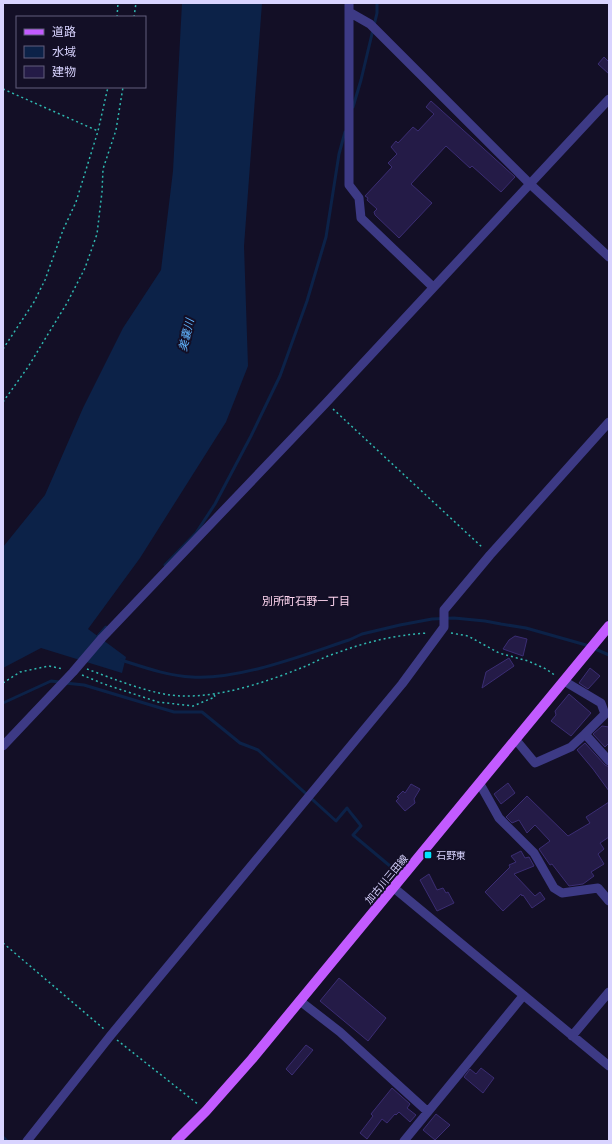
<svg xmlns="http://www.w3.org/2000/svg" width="612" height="1144" font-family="'PT Sans','Noto Sans JP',sans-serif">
<rect width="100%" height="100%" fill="#130f26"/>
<!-- water -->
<path fill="#0c2248" d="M182 3H262L244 246 248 366 226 422 140 558 88 629 126 657 122 673 41 648 3 668V547L45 495 83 408 123 328 161 270 173 171Z"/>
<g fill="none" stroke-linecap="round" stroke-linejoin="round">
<!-- stream -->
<path stroke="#0c2248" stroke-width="3" d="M353 107 361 80 377 13V3
M165 565 196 533 215 504 251 436 280 376 307 301 326 237 339 154 345 132
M98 636 106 627
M121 660C143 667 168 676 192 677 240 680 303 655 349 640L362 634 400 625 432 619 454 618 485 621 501 624 526 628 586 645 609 655
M65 683 84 685 174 712H202L240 743 258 750 336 821 347 808C352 815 357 820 361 826L353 835 396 871
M3 703 51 681 60 682
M3 1137 7 1141"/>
</g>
<!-- building -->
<path fill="#241b47" stroke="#3b2d73" d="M604 57 609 62V74L598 64Z
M431 101 515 177 501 192 472 166 470 168 446 146 411 184 432 203 399 238 375 215 374 212 377 209 367 200 368 198 365 196 392 167 388 163 397 154 391 147 396 141 398 143 413 127 418 131 434 114 426 107Z
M515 636 527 639 523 656 503 649 509 640Z
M509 658 514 666 482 688 486 672Z
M590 668 600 676 588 689 579 683Z
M569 694 591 713 571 736 551 721 556 715 555 711Z
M602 726 609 727V743L605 747 593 734Z
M585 743 605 765 609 767V791L593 769 577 750Z
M508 783 515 793 501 804 494 794Z
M411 784 420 789 414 799 415 803 405 811 396 801 399 798 397 797 403 791 405 793Z
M527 796 568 836 590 823 586 817 609 802V837L600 843 604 849 598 854 604 864 591 872 594 876 583 884 569 886 552 864 550 865 539 849 550 841 535 825 527 833 519 820 512 823 506 817Z
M521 851 525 858 529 857 534 866 514 874 535 896 540 892 545 899 532 908 523 895 522 896 521 894 503 911 485 892 510 867 509 865 516 862 511 856Z
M429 874 437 890 443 888 446 893 448 892 454 903 437 911 420 880Z
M339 978 386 1018 368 1041 320 1001Z
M306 1045 313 1050 292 1075 286 1069Z
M481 1068 494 1078 483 1093 464 1077 470 1069 476 1074Z
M392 1088 410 1104 407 1108 416 1115 410 1122 399 1112 396 1115 395 1114 387 1123 382 1119 367 1139 360 1133 373 1116 371 1114Z
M436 1114 450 1125 435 1140 423 1130Z"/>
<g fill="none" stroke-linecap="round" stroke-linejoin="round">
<!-- path -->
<path stroke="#2fb8b0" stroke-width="1.5" stroke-dasharray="2 3" stroke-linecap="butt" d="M117 17 118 3
M134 17 136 3
M3 89 98 131
M3 349 34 302 45 280 63 230 76 202 98 131 108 87
M3 402 28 367 67 303 85 268 97 234 102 192 103 169 116 130 123 87
M333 409 483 548
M451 633 468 636 499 653 528 661 546 669 556 676
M87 669C114 679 155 696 183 696 224 697 269 681 306 666 315 662 324 657 334 654 365 642 394 635 428 633
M82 675 104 684 158 702 193 706 215 697 214 694
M3 683 20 672 49 666 63 669
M3 943 104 1029
M117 1040 199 1105"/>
<!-- street -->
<path stroke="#3d3a85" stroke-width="9" d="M349 3V185L359 198 361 218 433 287
M349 12 370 24 530 184 609 257
M564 681 601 703 605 714 585 734 609 761
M516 740 535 763 571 747 585 734
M3 746 73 672 102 638 326 403 609 99
M480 784 499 818 534 853 554 888 562 893 598 888 609 901
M394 888 609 1066
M300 1001 340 1032 428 1112
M572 1036 609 992
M27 1141 111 1035 402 684 444 627V610L490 555 609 422
M404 1141 523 996"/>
<!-- primary -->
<path stroke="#c25bff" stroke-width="10" d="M176 1141 206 1111 252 1059 609 626"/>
</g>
<!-- markers -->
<rect fill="#00e5ff" stroke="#130f26" stroke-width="1.5" x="424" y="851" width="8" height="8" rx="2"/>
<g text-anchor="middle" stroke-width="4" stroke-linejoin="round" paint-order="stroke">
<!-- poi labels -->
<g font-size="10" fill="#d9d4ff" stroke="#130f26" text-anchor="start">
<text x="436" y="859">石野東</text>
</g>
<!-- street labels -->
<g font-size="10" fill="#d9d4ff" stroke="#130f26">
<text transform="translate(386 879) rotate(-50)" y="4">加古川三田線</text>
</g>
<!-- water labels -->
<g font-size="11" font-style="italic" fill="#62b6ff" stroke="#130f26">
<text transform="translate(186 335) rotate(-77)" y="4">美嚢川</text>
</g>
<!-- neighbourhood labels -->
<g font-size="11" fill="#ffd6f0" stroke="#130f26">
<text x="306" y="605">別所町石野一丁目</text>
</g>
</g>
<!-- border -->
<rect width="612" height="1144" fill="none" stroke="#d9d4ff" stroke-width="8"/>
<!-- legend -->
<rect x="16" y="16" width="130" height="72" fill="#130f26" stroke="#625e7d"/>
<rect x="24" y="29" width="20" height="6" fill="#c25bff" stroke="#625e7d"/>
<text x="52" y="36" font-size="12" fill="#d9d4ff">道路</text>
<rect x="24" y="46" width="20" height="12" fill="#0c2248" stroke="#625e7d"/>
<text x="52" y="56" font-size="12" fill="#d9d4ff">水域</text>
<rect x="24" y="66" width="20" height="12" fill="#241b47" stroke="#625e7d"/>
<text x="52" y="76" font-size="12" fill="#d9d4ff">建物</text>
</svg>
